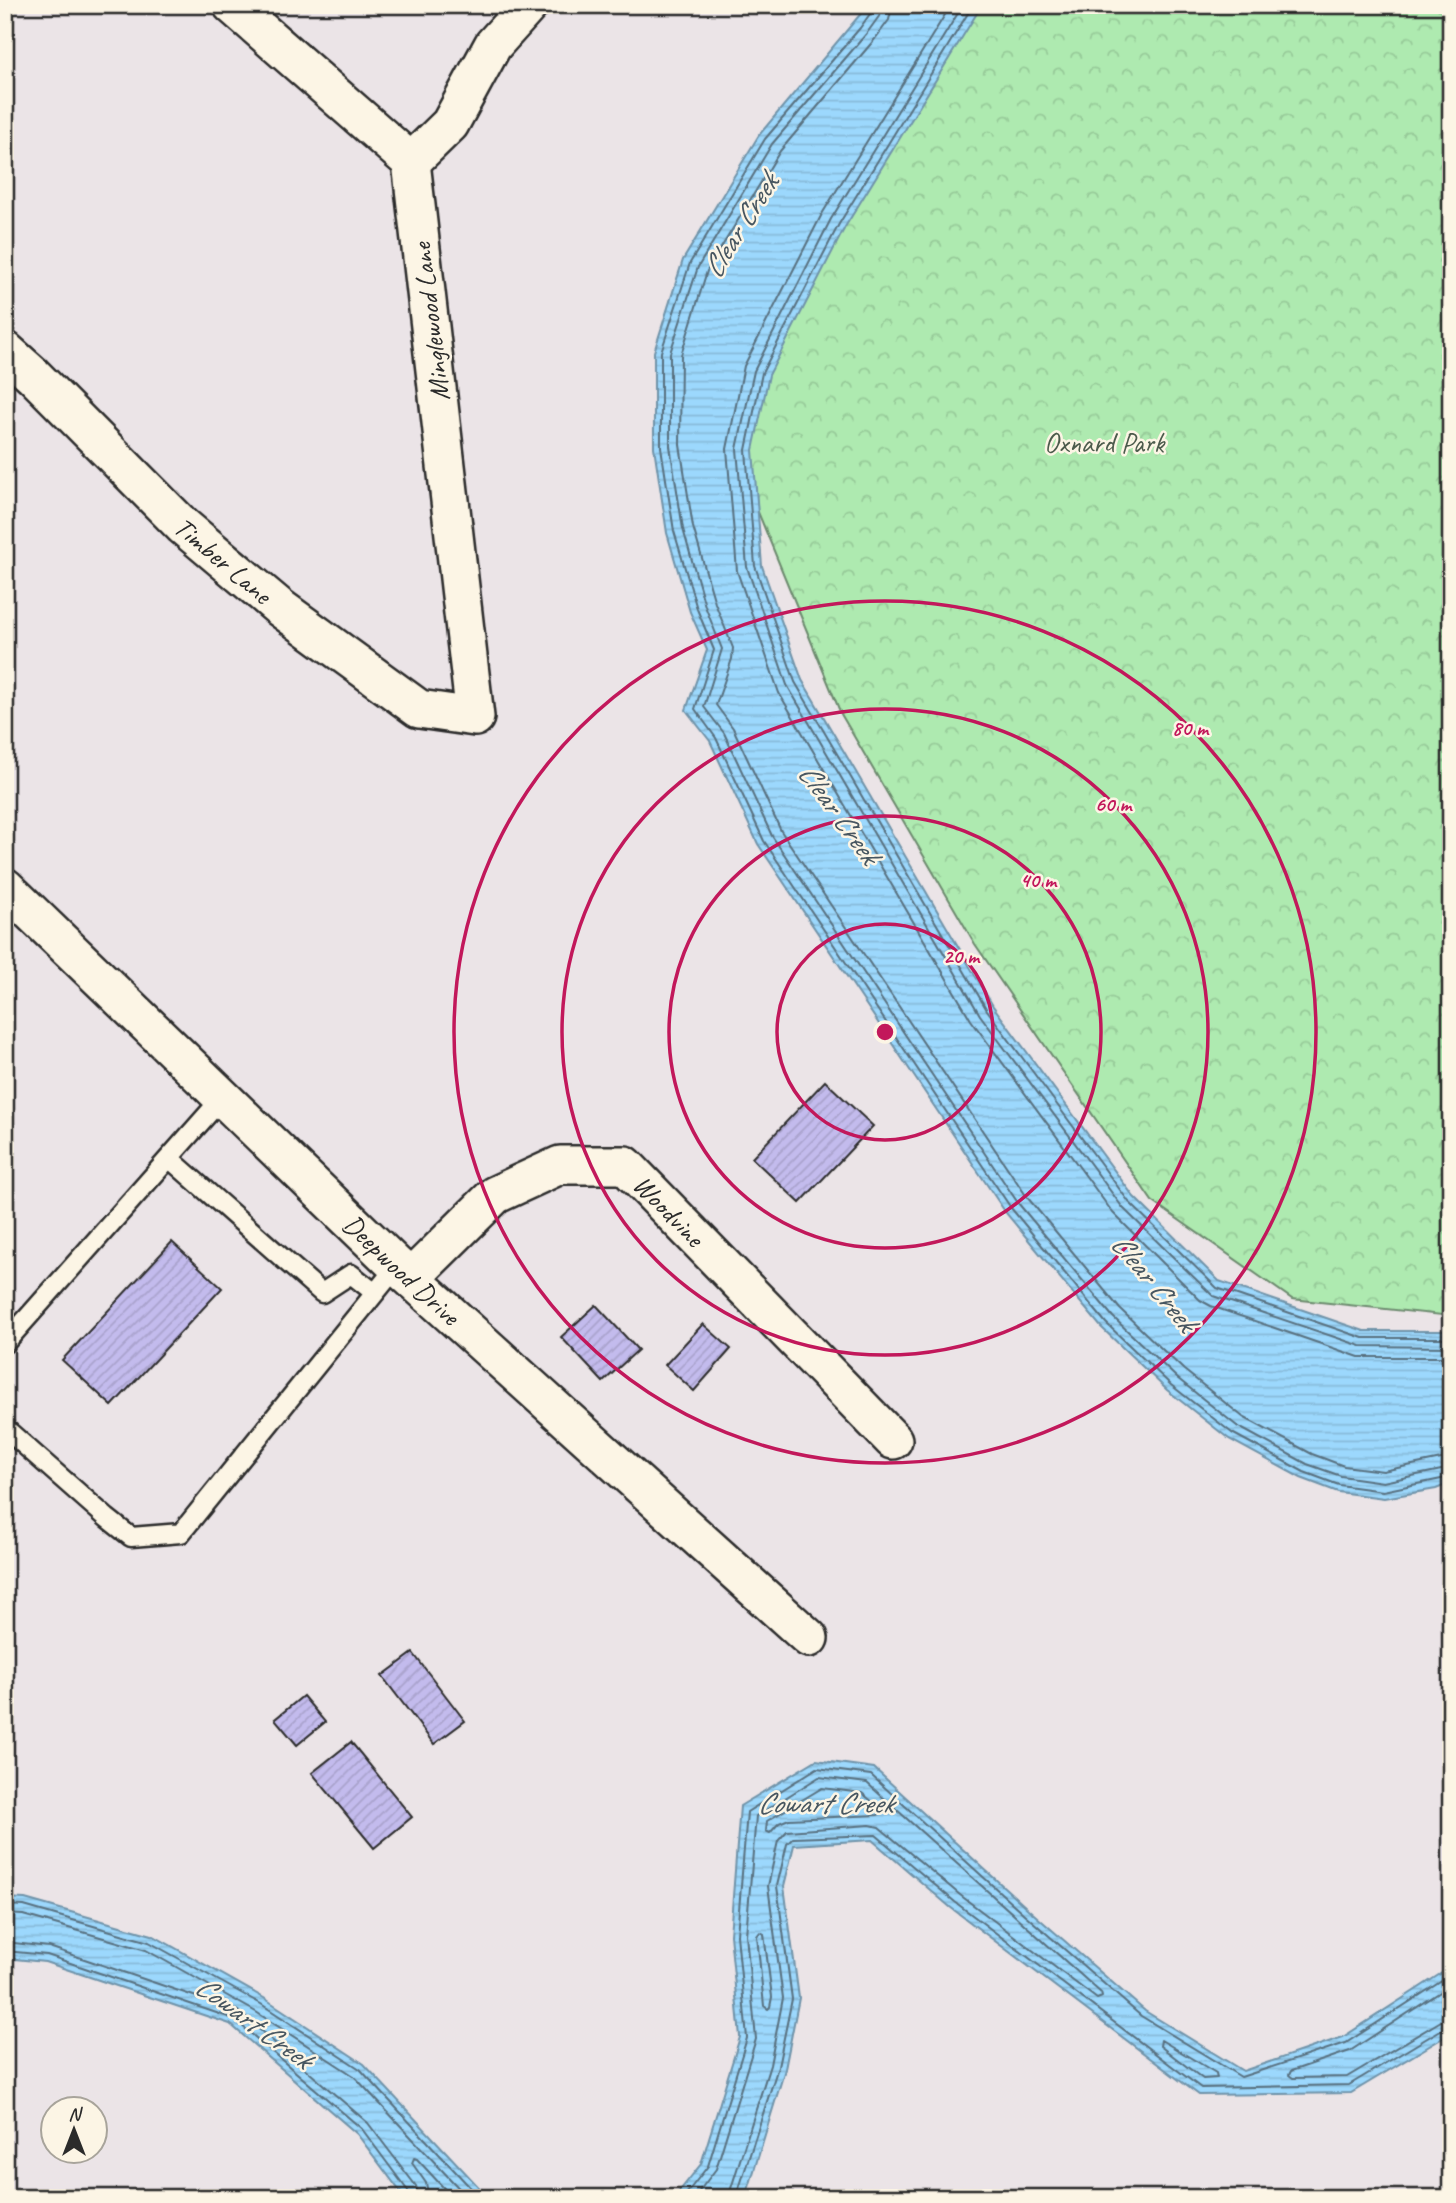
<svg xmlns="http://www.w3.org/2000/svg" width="1456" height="2203" font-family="Caveat,sans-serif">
<defs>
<pattern id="park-crowns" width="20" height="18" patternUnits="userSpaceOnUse" patternTransform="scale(1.75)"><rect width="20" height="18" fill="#aeeab0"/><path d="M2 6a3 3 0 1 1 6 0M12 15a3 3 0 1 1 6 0" fill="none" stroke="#96c998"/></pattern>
<pattern id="water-rules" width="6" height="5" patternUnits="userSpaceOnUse" patternTransform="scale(1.75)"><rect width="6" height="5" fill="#9cd8fd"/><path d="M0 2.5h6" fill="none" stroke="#87bad9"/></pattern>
<pattern id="building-hatch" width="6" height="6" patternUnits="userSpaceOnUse" patternTransform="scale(1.75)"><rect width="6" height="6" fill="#c3bbed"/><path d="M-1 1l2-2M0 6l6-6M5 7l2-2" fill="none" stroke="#a8a1cb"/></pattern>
</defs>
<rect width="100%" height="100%" fill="#ebe4e7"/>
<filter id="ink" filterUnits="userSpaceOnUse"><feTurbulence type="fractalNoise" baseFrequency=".0143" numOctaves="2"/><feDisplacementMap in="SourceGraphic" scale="14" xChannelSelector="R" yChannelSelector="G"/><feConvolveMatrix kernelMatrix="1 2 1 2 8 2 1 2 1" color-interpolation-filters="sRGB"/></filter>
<g filter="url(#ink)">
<!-- park -->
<path fill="url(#park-crowns)" stroke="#6c8a6e" stroke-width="2" d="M978 5H1451V1316L1292 1299 1152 1201 975 944 841 714 735 456 787 292Z"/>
<!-- water -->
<path fill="url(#water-rules)" stroke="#6f93a9" stroke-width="2" d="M868 5H982L845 227 769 375 753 450 762 566 802 680 993 1006 1134 1197 1219 1281 1364 1331H1451V1483L1436 1489 1384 1498 1338 1492 1301 1478 1229 1439 1167 1390 1101 1327 1006 1213 758 844 710 741 686 710 707 650 690 612 667 533 654 447V352L683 260 759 135Z
M816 1760 874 1768 1028 1909 1145 2011 1243 2071 1343 2037 1451 1967V2033L1351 2093 1199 2095 950 1907 872 1840 794 1845 784 1886 799 1998 785 2069 749 2187 742 2198H674L701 2164 740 2037 730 1935 740 1806Z
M5 1898 25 1899 152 1935 264 1998 364 2064 489 2198H405L357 2134 230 2024 45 1962 5 1958Z"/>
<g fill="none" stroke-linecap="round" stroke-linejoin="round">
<!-- shore -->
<path stroke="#58707f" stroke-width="2" d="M873 5 872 11 860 28 765 139 690 263 661 352V447L674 531 697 609 714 650 695 709 716 738 764 841 1011 1208 1106 1323 1171 1385 1232 1433 1304 1472 1339 1485 1383 1491 1451 1477
M882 5 880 15 867 33 772 144 698 267 670 353V446L683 529 705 606 722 649 704 707 724 733 772 836 1018 1203 1113 1317 1177 1378 1237 1426 1307 1464 1341 1476 1383 1482 1451 1468
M892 5 889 20 875 39 780 151 707 271 681 355 680 445 693 527 715 603 733 648 732 659 716 705 733 728 781 831 1027 1197 1120 1309 1184 1370 1243 1417 1312 1454 1344 1466 1383 1471 1451 1457
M951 5 822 214 744 366 727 449 737 571 779 693 971 1020 1113 1213 1200 1300 1211 1306 1359 1357H1451
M963 5 831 219 754 371 737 449 747 567 787 685 980 1015 1123 1208 1213 1296 1361 1346 1451 1347
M973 5 839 224 762 373 746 450 755 566 795 682 987 1010 1129 1202 1217 1288 1363 1338H1451
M822 1788 862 1793 881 1809V1813L878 1815 789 1819 779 1823 770 1833 766 1831 767 1821Z
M5 1905 24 1906 149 1942 261 2004 360 2069 480 2198
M5 1914 23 1915 146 1950 256 2012 354 2076 468 2198
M760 1932 764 1934 772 1997 770 2007 768 2009 764 2006 757 1936Z
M5 1942 49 1947 238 2011 368 2123 416 2186 419 2198
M5 1951 47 1955 234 2019 362 2129 408 2191 410 2198
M1451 1985 1350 2051 1291 2071 1289 2075 1293 2078 1347 2077 1441 2021 1451 2019
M1161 2040 1216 2073 1217 2078 1203 2079 1160 2046Z
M429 2198 426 2183 412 2163 414 2158 417 2159 453 2198
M683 2198 708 2166 747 2038 737 1935 747 1812 817 1768 871 1775 1024 1914 1141 2016 1241 2077 1346 2043 1451 1975
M694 2198 716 2169 756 2039 746 1935 756 1816 819 1777 867 1783 1101 1993 1102 1997 1097 1999 960 1895 879 1827 870 1825 787 1831 778 1841 768 1886 783 1998 770 2065 728 2198
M736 2198 778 2067 792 1999 777 1886 787 1844 793 1838 876 1835 955 1902 1201 2088 1349 2085 1444 2028 1451 2027"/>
</g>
<!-- building -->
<path fill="url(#building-hatch)" stroke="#2b2b2b" stroke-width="2" d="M825 1081 873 1126 800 1203 752 1158Z
M172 1242 222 1288 112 1406 62 1360Z
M596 1305 638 1350 603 1382 561 1337Z
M703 1324 731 1349 694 1391 665 1365Z
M413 1653 465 1721 434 1744 382 1676Z
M303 1696 325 1722 297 1745 275 1719Z
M351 1742 412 1817 374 1848 312 1773Z"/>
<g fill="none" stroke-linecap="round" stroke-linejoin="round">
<defs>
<path id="lane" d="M169 1158 322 1293 351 1274 375 1293
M5 1343 223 1097
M5 1428 107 1518 131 1537 181 1533 397 1266"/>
<g id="street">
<path d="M411 162 450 124 493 45 529 5"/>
<path id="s1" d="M5 350 33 375 183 526 279 607 419 709 475 717 411 162 232 5"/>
<path id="s2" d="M5 887 397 1266 809 1638"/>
<path id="s3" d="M411 1278 495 1195 560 1165H625L893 1440"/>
</g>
</defs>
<!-- lane casing -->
<use href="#lane" stroke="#2b2b2b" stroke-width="23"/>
<!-- street casing -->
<use href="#street" stroke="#2b2b2b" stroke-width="42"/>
<!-- lane -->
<use href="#lane" stroke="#fcf5e5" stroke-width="18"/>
<!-- street -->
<use href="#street" stroke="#fcf5e5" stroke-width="37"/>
</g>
</g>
<!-- distance rings -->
<g fill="none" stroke="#c2185b" stroke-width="3.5">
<circle cx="885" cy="1032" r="108"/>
<circle cx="885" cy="1032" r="216"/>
<circle cx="885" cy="1032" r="323"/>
<circle cx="885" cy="1032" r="431"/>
</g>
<g text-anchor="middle" stroke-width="5" stroke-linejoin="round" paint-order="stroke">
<!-- street labels -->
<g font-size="28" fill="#2b2b2b" stroke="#fcf5e5">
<text transform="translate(430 322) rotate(-97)" y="10">Minglewood Lane</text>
<text dy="10" stroke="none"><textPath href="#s1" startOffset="303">Timber Lane</textPath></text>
<text dy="10" stroke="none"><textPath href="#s3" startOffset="318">Woodvine</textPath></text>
<text dy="10" stroke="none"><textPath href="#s2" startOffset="551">Deepwood Drive</textPath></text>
</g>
<!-- park labels -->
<g font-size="28" fill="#4c5b4c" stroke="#fcf5e5">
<text x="1104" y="452">Oxnard Park</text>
</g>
<!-- water labels -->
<g font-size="30" font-style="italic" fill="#475660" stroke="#fcf5e5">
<text transform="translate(740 226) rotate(-58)" y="10">Clear Creek</text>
<text transform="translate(839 813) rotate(54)" y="10">Clear Creek</text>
<text transform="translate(1154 1282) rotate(51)" y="10">Clear Creek</text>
<text x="825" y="1813">Cowart Creek</text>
<text transform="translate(254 2022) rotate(36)" y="10">Cowart Creek</text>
</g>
</g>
<circle cx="885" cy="1032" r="10" fill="#c2185b" stroke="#fcf5e5" stroke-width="3.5"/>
<g font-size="21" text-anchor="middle" font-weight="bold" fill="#c2185b" stroke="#fcf5e5" stroke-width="5" stroke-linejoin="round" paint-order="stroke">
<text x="1190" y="735">80 m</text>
<text x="1113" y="811">60 m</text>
<text x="1038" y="887">40 m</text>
<text x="961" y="963">20 m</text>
</g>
<!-- margin -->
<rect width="1456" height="2203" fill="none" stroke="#fcf5e5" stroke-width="28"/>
<rect x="14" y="14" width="1428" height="2175" fill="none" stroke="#2b2b2b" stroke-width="2.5" filter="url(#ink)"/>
<!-- north arrow -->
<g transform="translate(74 2130)"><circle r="33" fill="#fcf5e5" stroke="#a8a49b" stroke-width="2"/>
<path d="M0-5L12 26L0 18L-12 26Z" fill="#2b2b2b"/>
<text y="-10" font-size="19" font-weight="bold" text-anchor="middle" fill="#2b2b2b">N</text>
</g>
</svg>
